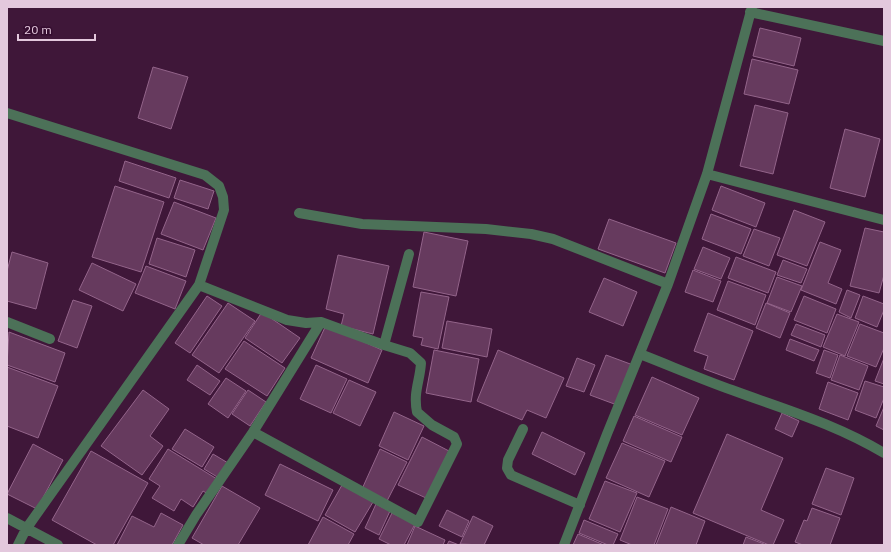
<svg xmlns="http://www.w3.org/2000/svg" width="891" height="552" font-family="'IBM Plex Sans',sans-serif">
<rect width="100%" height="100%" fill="#3f1739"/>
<!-- building -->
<path fill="#663a5e" stroke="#93648a" d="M760 28 801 38 794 66 753 56Z
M752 59 798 70 789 104 744 94Z
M153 67 188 77 171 129 138 118Z
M755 105 788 113 773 174 740 166Z
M845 129 880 139 865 197 830 188Z
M125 161 176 178 169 198 119 181Z
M180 180 214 191 208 209 174 198Z
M115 186 164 202 141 272 92 257Z
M721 186 765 203 756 227 712 210Z
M174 202 216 218 203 250 161 234Z
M794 210 825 222 807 266 777 255Z
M711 214 751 229 741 254 702 239Z
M609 219 676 243 665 273 598 249Z
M865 228 884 232V275L879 293 850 286Z
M754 229 780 238 769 266 743 256Z
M424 232 468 241 456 296 413 287Z
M157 238 195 250 186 277 149 264Z
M820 242 841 250 828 283 842 289 836 304 801 290Z
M703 247 730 258 721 279 694 269Z
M12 252 48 263 36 309 7 301V271Z
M338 255 389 266 373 334 341 326 344 314 326 309Z
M736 257 776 272 768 293 728 278Z
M783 260 807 269 801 283 777 275Z
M92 263 136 284 123 311 79 290Z
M146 266 186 281 175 309 135 293Z
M693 270 721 281 713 302 685 292Z
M777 277 802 286 791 312 767 303Z
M604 278 637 292 623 326 589 312Z
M728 281 766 295 755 325 717 310Z
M847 290 860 295 851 318 839 312Z
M421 292 449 297 438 349 421 345 423 338 413 336Z
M207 296 222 306 190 353 175 343Z
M804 296 836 309 827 333 794 320Z
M863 296 884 304V310L877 327 855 318Z
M73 300 92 306 77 348 58 341Z
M228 303 255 321 219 373 192 355Z
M766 303 790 313 780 338 756 328Z
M262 312 300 338 282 363 245 338Z
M708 313 753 331 734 380 704 369 708 356 694 351Z
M837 314 859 322 845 356 823 347Z
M447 321 492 329 487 357 442 348Z
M796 324 825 335 821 347 791 335Z
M860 324 884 333V348L876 367 847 356Z
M326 325 382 350 368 383 311 358Z
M9 332 65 353 55 382 7 365Z
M790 339 819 350 814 361 786 350Z
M244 341 285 368 267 396 225 369Z
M434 350 479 359 471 402 426 393Z
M498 350 564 378 546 418 527 410 522 420 477 401Z
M824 350 838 355 830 378 816 373Z
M606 355 633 365 617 405 590 395Z
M840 355 868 366 859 390 831 380Z
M577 358 595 365 584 392 566 386Z
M884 358V384L875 381Z
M197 365 220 381 210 395 187 380Z
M316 365 347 379 331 413 300 399Z
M7 367 58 386 38 438 7 426Z
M652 377 699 398 682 435 635 415Z
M226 378 246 391 228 418 208 404Z
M349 380 376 392 360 426 333 413Z
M865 381 884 387V398L876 418 855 410Z
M828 382 858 393 848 420 819 409Z
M143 390 169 409 150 436 163 446 142 475 101 446Z
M248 390 266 402 250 426 232 414Z
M884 407V430L876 426Z
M394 412 424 426 408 460 379 446Z
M782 413 799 421 792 437 775 429Z
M634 416 682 437 671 462 623 441Z
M185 429 214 447 202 467 172 449Z
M542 432 585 453 575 475 532 454Z
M727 434 783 458 761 510 784 520 773 545H769L693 513Z
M422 437 449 451 426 498 398 485Z
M622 443 665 461 649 497 606 478Z
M33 444 63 460 37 509 7 494Z
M168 449 217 479 208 494 203 491 193 507 181 499 174 511 152 498 160 486 149 479Z
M380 449 407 462 387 501 362 489Z
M91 451 148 483 113 545H97L52 520Z
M213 454 228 463 219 478 204 469Z
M280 464 333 490 318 521 265 495Z
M826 468 854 478 841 515 812 504Z
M605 481 637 493 620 532 589 519Z
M342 485 373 502 355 532 325 515Z
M222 486 260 508 238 545H204L192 538Z
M637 497 668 509 654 545H632L620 540Z
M376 504 390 511 379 535 365 528Z
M671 507 705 521 696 545H656Z
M812 508 840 518 830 545H803L795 542 804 520 807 521Z
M447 510 469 521 462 537 439 526Z
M161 513 183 525 172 545H117L132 516 154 527Z
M392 513 415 524 404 545H391L379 539Z
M473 516 493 526 484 545 460 544Z
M323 517 354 534 348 545H308Z
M584 520 618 534 613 545H608L579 533Z
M415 526 445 540 443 545H407Z
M578 534 604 545H573Z
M746 537 764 544V545H743Z
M449 541 459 545H447Z"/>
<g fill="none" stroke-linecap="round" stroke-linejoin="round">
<!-- minor -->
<path stroke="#4c7158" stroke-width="10" d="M750 12 884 41
M7 113 205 175 219 186 223 197 224 210 199 285 26 529 18 545
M707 174 884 220
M299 213 362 224 486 229 531 234 553 239 668 284
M199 285 287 320 306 323 321 322 384 345 409 254
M7 322 50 339
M640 354C671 366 701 379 732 390 786 410 833 423 884 453
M523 429 508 460 507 468 511 475 580 505
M253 432 418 522 457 444 454 437 432 425 417 412C413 392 420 381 421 363L410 353 384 345
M7 518 58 545
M178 545 196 515 253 432 321 322
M564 545 607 434 668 284 707 174 752 7"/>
</g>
<!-- border -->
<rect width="891" height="552" fill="none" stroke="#e3c8dd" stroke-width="16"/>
<!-- scale -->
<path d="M18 34v6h77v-6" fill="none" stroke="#e3c8dd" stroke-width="2"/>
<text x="24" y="34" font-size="12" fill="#e3c8dd" stroke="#340c2f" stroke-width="3" paint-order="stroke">20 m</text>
</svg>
